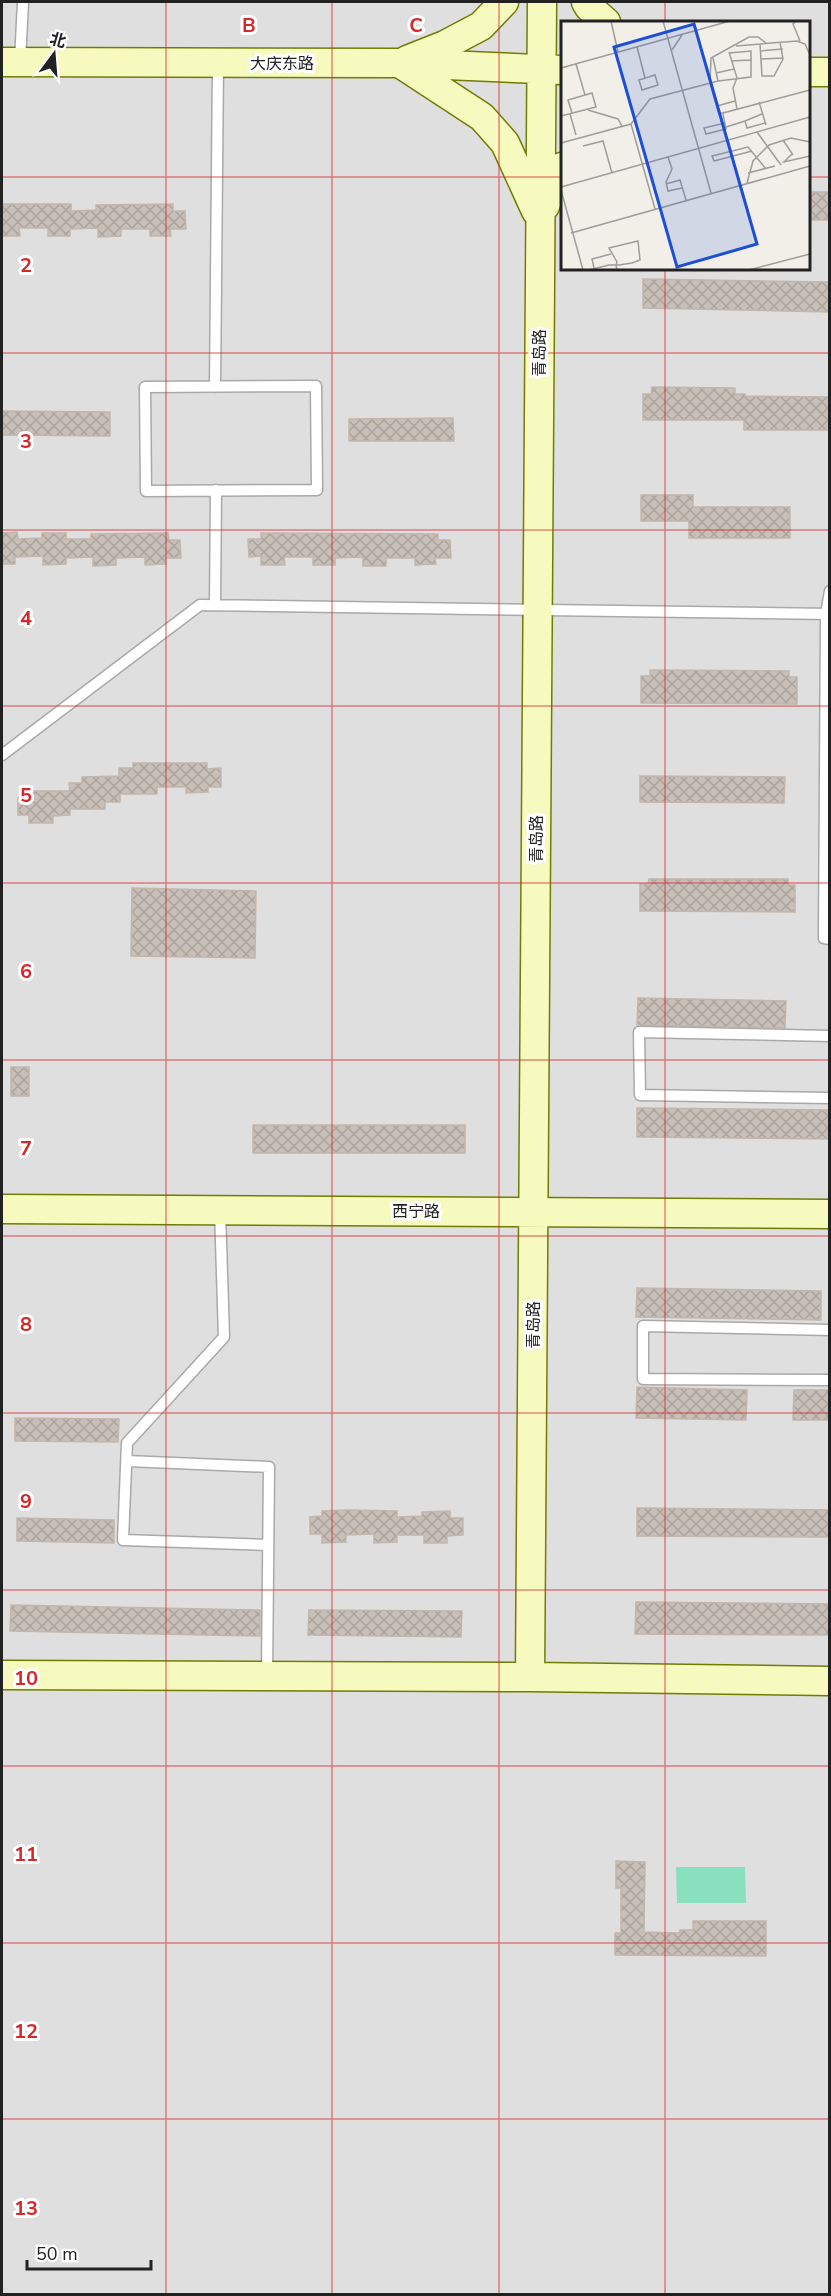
<svg xmlns="http://www.w3.org/2000/svg" width="831" height="2296" font-family="'Nunito Sans','Noto Sans SC',sans-serif">
<defs>
<pattern id="building-cross-hatch" width="8" height="8" patternUnits="userSpaceOnUse" patternTransform="scale(1.5)"><rect width="8" height="8" fill="#c7bfb8"/><path d="M0 0l8 8M0 8l8-8" fill="none" stroke="#aba49e"/></pattern>
</defs>
<rect width="100%" height="100%" fill="#f2efe9"/>
<!-- residential -->
<path fill="#e0dfdf" fill-rule="evenodd" d="M2 2H829V2294H2ZM562 22H808V268H562Z"/>
<!-- pitch -->
<path fill="#88e0be" d="M676 1867H745L746 1903H677Z"/>
<!-- building -->
<path fill="url(#building-cross-hatch)" stroke="#c4b6ab" stroke-width="1.5" d="M808 192H830V220H808Z
M2 204H71V211L96 210V205L173 204V211H185L186 229H170L171 236H150V229H121V236L98 237V228L70 229V236H48V228H19L20 236H2Z
M643 279 830 282V312L643 308Z
M652 387 735 388V394H745V396L830 397V430H744V420H643V394H651Z
M2 411 110 412V436L2 435Z
M453 418 454 441H349V419Z
M641 495H693V507H790V538H689V521H641Z
M17 532 18 539 42 538V533H66V539H91V534L168 533 169 540H180L181 558H166V564L145 565V557L116 558V565L93 566V557L66 558V564L43 565V556L15 557V564H2V533Z
M261 533 438 534V540H450L451 558H435L436 564 415 565V558H386V566H363V557L335 558V565H313V557H284L285 565H261V556L249 557 248 539H261Z
M650 670 789 671V677H797V704L641 703V676H650Z
M133 763H207V769L221 768V787H208V792L186 793V787H157V794H120V802H105V809H70V815L53 816V823H29V815H18V798H29V791H70L69 783H82V777L119 776V768H133Z
M640 776 785 777 784 803 640 802Z
M649 879H788V885H795V912L640 911V884H648Z
M132 888 256 891 255 958 131 956Z
M638 998 786 1001 785 1028 637 1025Z
M11 1067H29V1096H11Z
M637 1108 830 1110V1139L637 1137Z
M253 1125H465V1153H253Z
M637 1288 821 1291V1320L636 1317Z
M637 1387 747 1390 746 1420 636 1418Z
M794 1390H830V1420H793Z
M15 1418 119 1419 118 1442 15 1441Z
M637 1508 830 1510V1537L637 1536Z
M348 1510 397 1511V1517L422 1516V1512L450 1511V1518H463V1535L447 1536V1543H424V1535H397V1542L374 1543V1534L346 1535V1542L322 1543V1534H310V1517L322 1516V1511Z
M17 1518 114 1520V1543L17 1541Z
M636 1602 830 1604V1635L635 1634Z
M11 1605 260 1610V1636L10 1631Z
M309 1610 462 1611 461 1637 308 1635Z
M616 1861 645 1862 644 1932 680 1933V1930H693V1921H766V1956L615 1955V1933H621V1888H616Z"/>
<g fill="none" stroke-linecap="round" stroke-linejoin="round">
<defs>
<path id="lane" d="M20 61 23 2
M316 386 317 490 146 491 145 387Z
M215 387 218 63
M830 591 826 614 824 938 830 939
M215 605 216 490
M2 755 200 605 830 614
M830 1036 639 1032 640 1095 830 1098
M220 1210 224 1337 127 1443 123 1540 267 1545
M830 1330 643 1326V1379L830 1380
M127 1461 269 1467 267 1676"/>
<path id="secondary" d="M586 2 589 7 606 22
M407 60 445 45 481 26 504 2
M2 62 399 63 562 70
M401 64 482 117 505 143 536 211
M808 72H830
M545 206 555 178 562 167
M2 1209 830 1214
M2 1675 530 1677 830 1681
M530 1677 542 2"/>
</defs>
<!-- lane casing -->
<use href="#lane" stroke="#a9a9a9" stroke-width="13"/>
<!-- secondary casing -->
<use href="#secondary" stroke="#707d05" stroke-width="31"/>
<!-- lane -->
<use href="#lane" stroke="#fff" stroke-width="10"/>
<!-- secondary -->
<use href="#secondary" stroke="#f7fabf" stroke-width="28"/>
</g>
<!-- grid -->
<path fill="none" stroke="#d62828" stroke-width="1.5" stroke-opacity="0.55" d="M166 2V2294M332 2V2294M499 2V2294M665 2V22M2 177H562M808 177H830M665 268V2294M2 353H830M2 530H830M2 706H830M2 883H830M2 1060H830M2 1236H830M2 1413H830M2 1590H830M2 1766H830M2 1943H830M2 2119H830"/>
<g text-anchor="middle" stroke-width="6" stroke-linejoin="round" paint-order="stroke">
<!-- street labels -->
<g font-size="16" fill="#222" stroke="#fff">
<text x="282" y="69">大庆东路</text>
<text transform="translate(539 353) rotate(-90)" y="6">青岛路</text>
<text transform="translate(536 839) rotate(-90)" y="6">青岛路</text>
<text x="416" y="1217">西宁路</text>
<text transform="translate(533 1325) rotate(-90)" y="6">青岛路</text>
</g>
</g>
<!-- overview -->
<g transform="translate(561 21)">
<rect width="249" height="249" fill="#f2efe9"/>
<path fill="none" stroke="#9f9d99" stroke-width="1.5" d="M50 0 57 31M102 0 150 172M235 0 232 3 239 20M205 22 197 16H188L150 37 149 62 158 93 249 69M199 23 201 55H213L222 38 219 21M175 25 236 20 244 23 249 34M76 26 84 57M111 29 121 14M199 30 222 28M168 31 176 57 172 67 176 88M152 37 157 60M200 38 222 37M170 40 190 39M15 43 24 74M0 47 169 0M155 52 173 48M94 54 97 64 81 69 78 59ZM198 81 205 104M156 85 174 80M27 89 57 98 61 105M9 93 15 114M162 93 165 108 145 113 143 107 164 102M0 95 35 86 31 72 7 79 11 92M184 100 201 93M70 103 94 188M165 106 184 100 186 107 204 102M196 111 220 144M222 119 232 134M0 122 70 103 89 78 157 60 190 56V30L168 32M22 125 42 120 51 152M231 133 223 141 249 135M107 136 111 148 105 161 107 170 121 167M153 140 151 135 187 126 205 148M153 140 191 130M187 152 214 145M186 162 192 140 208 124 230 117 249 121M105 163 119 159 125 179M0 166 249 96M0 169 22 249M10 212 249 145M33 247 31 238 50 233M28 249 48 244H58L71 242 79 239 77 220 48 227 56 241 55 244 56 249M188 249 249 233"/>
<path fill="#1d4ed8" fill-opacity="0.15" stroke="#1d4ed8" stroke-width="3" d="M133 3 196 223 116 246 53 26Z"/>
<rect width="249" height="249" fill="none" stroke="#222" stroke-width="3"/>
</g>
<g font-size="20" text-anchor="middle" font-weight="bold" fill="#d62828" stroke="#fff" stroke-width="6" stroke-linejoin="round" paint-order="stroke">
<text x="249" y="32">B</text>
<text x="416" y="32">C</text>
<text x="26" y="272">2</text>
<text x="26" y="448">3</text>
<text x="26" y="625">4</text>
<text x="26" y="802">5</text>
<text x="26" y="978">6</text>
<text x="26" y="1155">7</text>
<text x="26" y="1331">8</text>
<text x="26" y="1508">9</text>
<text x="26" y="1685">10</text>
<text x="26" y="1861">11</text>
<text x="26" y="2038">12</text>
<text x="26" y="2215">13</text>
</g>
<!-- border -->
<rect width="831" height="2296" fill="none" stroke="#222222" stroke-width="6"/>
<!-- north arrow -->
<g transform="translate(54 54) rotate(16)" stroke="#ffffff" stroke-width="4.5" paint-order="stroke">
<path d="M0-4.5L10 22L0 15L-10 22Z" fill="#222222"/>
<text y="-9" font-size="16" font-weight="bold" text-anchor="middle" fill="#222222">北</text>
</g>
<!-- scale -->
<path d="M27 2260v9h124v-9" fill="none" stroke="#222222" stroke-width="3"/>
<text x="36" y="2260" font-size="18" fill="#222222" stroke="#ffffff" stroke-width="4.5" paint-order="stroke">50 m</text>
</svg>
